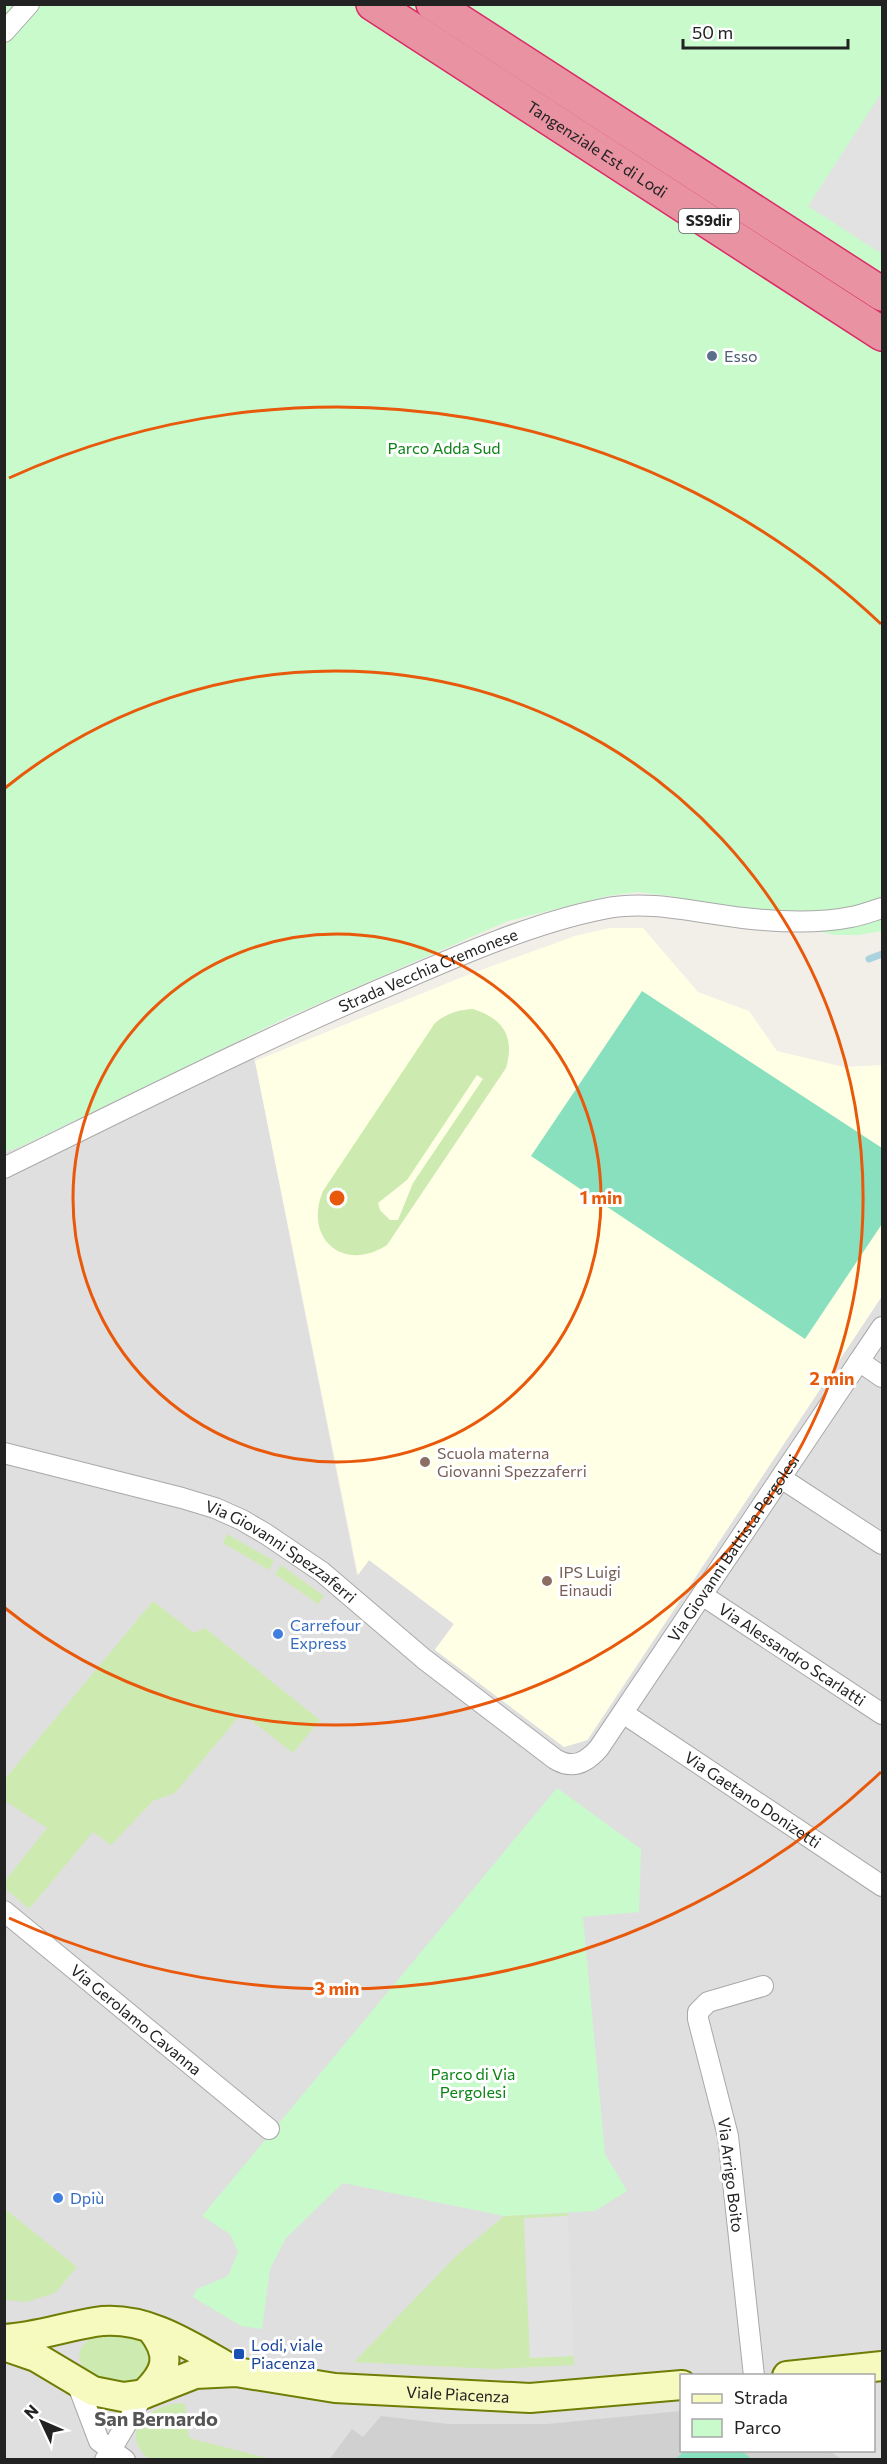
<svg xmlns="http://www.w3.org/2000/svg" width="887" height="2464" font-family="Commissioner,sans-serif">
<rect width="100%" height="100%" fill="#f2efe9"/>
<!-- residential -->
<path fill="#e0dfdf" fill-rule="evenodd" d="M242 1037 255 1061 357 1575 369 1560 454 1624 435 1649 564 1747 588 1740 882 1296V2459L5 2460V1152L22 1146ZM682 2376H874V2450H682Z"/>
<!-- education -->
<path fill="#ffffe5" d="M609 928H643L698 992 749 1011 777 1051 844 1067 882 1065V1296L587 1740 564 1747 435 1650 454 1624 369 1560 358 1575 255 1061 470 974 575 936Z"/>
<!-- religious -->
<path fill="#d0d0d0" d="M681 2411 682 2450 829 2451 842 2459 329 2460 352 2429 363 2437 381 2416 448 2424H547Z"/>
<!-- grass -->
<path fill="#cdebb0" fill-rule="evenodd" d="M473 1009C504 1019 515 1037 506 1068L387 1245C344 1273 303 1239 323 1191L435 1023C447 1013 458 1010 473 1009ZM477 1075 483 1079 413 1183 398 1220H390L380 1210 378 1203 407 1180Z
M227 1534 274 1561 269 1570 223 1543Z
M281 1565 324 1596 318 1604 275 1574Z
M153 1601 194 1633 205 1628 320 1720 293 1753 242 1713 175 1793 153 1801 111 1845 93 1832 29 1909 5 1888V1881L47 1828 5 1801V1779Z
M4 2208 77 2267 55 2293 26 2302 5 2300Z
M568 2213V2216L524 2219 530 2357 574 2356V2365L493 2369 354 2362 455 2257 504 2216Z
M105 2331 145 2340 155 2359 139 2382C131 2383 119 2388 111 2386 107 2385 102 2381 98 2379 68 2362 76 2342 105 2331Z
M179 2403 185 2404 189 2438 271 2459H149C118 2433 148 2406 179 2403Z"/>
<!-- park -->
<path fill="#c8facc" d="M5 5H882V931L858 935H834L669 896 637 892 608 896 508 921 288 1017 22 1146 5 1152Z
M557 1788 641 1849 639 1912 583 1917 605 2154 627 2191 595 2211 504 2216 343 2183 286 2238 270 2269 262 2329 241 2326 193 2297 197 2289 228 2276 238 2252 230 2234 202 2216Z"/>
<!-- pitch -->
<path fill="#88e0be" d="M642 991 882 1148V1224L805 1339 531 1156Z
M684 2451H742L752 2459H676Z"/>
<!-- parking -->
<path fill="#e2e2e2" d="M882 92V254L808 206Z
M568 2216 574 2356 530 2358 524 2218Z"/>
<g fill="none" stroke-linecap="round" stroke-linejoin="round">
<!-- stream -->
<path stroke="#aad3df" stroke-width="7" d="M869 959 882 954"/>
<defs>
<g id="street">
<path d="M4 32 29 4"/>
<path id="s1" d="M4 1168C135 1104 265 1038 400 981 462 954 537 922 603 909 649 899 697 913 743 918 778 922 817 924 851 917 862 915 872 911 882 908"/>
<path d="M859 1361 882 1377"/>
<path id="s2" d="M4 1453 182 1498 215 1508 242 1520 266 1534 322 1572 424 1659 555 1759C573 1770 587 1762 599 1748L882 1327"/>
<path d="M781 1478 882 1544"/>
<path id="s3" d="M702 1595 882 1714"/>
<path id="s4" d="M623 1713 882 1886"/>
<path id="s5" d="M4 1911 269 2129"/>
<path d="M754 2376 728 2136 698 2019V2012L708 2002 763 1986"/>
<path d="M77 2383 99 2441 125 2460"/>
<path d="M105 2460 144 2394"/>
</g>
<g id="secondary">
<path d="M4 2339C36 2337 64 2327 95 2322 146 2314 194 2348 236 2372"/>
<path id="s6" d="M4 2346 36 2357 93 2391 123 2397 144 2394 195 2374 236 2372 335 2388 530 2398 682 2385"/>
<path d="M787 2376 882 2366"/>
<path d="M144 2394C167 2372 172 2356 152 2330"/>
</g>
<g id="highway">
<path id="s7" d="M373 4 882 334"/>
<path d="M433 4 882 294"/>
</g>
</defs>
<!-- street casing -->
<use href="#street" stroke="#a9a9a9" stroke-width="22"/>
<!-- secondary casing -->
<use href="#secondary" stroke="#707d05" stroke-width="32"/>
<!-- highway casing -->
<use href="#highway" stroke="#dc2a67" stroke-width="36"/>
<!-- street -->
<use href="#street" stroke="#fff" stroke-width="20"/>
<!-- secondary -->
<use href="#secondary" stroke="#f7fabf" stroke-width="28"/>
<!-- highway -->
<use href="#highway" stroke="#e892a2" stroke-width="33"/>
</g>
<!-- distance rings -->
<g fill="none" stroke="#e8590c" stroke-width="3">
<circle cx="337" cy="1198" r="264"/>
<path d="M5 788A527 527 0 1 1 5 1608"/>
<path d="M881 1772A791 791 0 0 1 9 1918M9 478A791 791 0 0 1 881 624"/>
</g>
<!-- markers -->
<circle fill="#5c6f8a" stroke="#fff" stroke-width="2" cx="712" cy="356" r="6"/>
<g fill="#8d6e63" stroke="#fff" stroke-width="2">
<circle cx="425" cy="1462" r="6"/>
<circle cx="547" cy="1581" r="6"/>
</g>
<g fill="#3f7fe0" stroke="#fff" stroke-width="2">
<circle cx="278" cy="1634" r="6"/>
<circle cx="58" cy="2198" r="6"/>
</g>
<rect fill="#1a4fb4" stroke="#fff" stroke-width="2" x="233" y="2348" width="12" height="12" rx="3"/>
<g text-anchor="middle" stroke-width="6" stroke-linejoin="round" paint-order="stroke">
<!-- shield labels -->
<rect fill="#fff" stroke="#646464" stroke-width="1.5" x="679" y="209" width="60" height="24" rx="4.5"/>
<g font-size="15" font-weight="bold" fill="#222">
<text x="709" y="226">SS9dir</text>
</g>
<!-- street labels -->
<g font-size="16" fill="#222" stroke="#fff">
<text dy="6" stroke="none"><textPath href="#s7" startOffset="267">Tangenziale Est di Lodi</textPath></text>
<text dy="6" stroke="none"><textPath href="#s1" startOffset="468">Strada Vecchia Cremonese</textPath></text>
<text dy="6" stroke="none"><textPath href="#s2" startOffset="933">Via Giovanni Battista Pergolesi</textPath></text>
<text dy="6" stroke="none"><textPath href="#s2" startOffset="297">Via Giovanni Spezzaferri</textPath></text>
<text dy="6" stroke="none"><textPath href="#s3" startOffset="108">Via Alessandro Scarlatti</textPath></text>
<text dy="6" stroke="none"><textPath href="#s4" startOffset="156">Via Gaetano Donizetti</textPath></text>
<text dy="6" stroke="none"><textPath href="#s5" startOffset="171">Via Gerolamo Cavanna</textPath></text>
<text transform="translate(731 2175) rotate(83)" y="6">Via Arrigo Boito</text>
<text dy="6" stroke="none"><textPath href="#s6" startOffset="471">Viale Piacenza</textPath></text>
</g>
<!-- service labels -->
<g font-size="16" fill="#4e5e75" stroke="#fff" text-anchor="start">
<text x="724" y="362">Esso</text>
</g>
<!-- park labels -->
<g font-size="16" fill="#0c8416" stroke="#fff">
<text x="444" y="454">Parco Adda Sud</text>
<text x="473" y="2080">Parco di Via<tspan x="473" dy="18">Pergolesi</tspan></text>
</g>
<!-- education labels -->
<g font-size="16" fill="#785e54" stroke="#fff" text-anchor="start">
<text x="437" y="1459">Scuola materna<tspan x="437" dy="18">Giovanni Spezzaferri</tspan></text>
<text x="559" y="1578">IPS Luigi<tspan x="559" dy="18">Einaudi</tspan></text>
</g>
<!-- shop labels -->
<g font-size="16" fill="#366cbe" stroke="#fff" text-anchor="start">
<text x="290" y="1631">Carrefour<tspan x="290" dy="18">Express</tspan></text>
<text x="70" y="2204">Dpiù</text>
</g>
<!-- transit labels -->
<g font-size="16" fill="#164399" stroke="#fff" text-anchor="start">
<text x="251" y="2351">Lodi, viale<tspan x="251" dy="18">Piacenza</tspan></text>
</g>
<!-- quarter labels -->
<g font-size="20" font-weight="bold" fill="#555" stroke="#fff">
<text x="156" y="2426">San Bernardo</text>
</g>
</g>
<circle cx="337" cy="1198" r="9" fill="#e8590c" stroke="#fff" stroke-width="3"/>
<g font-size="18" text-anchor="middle" font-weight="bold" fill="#e8590c" stroke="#fff" stroke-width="6" stroke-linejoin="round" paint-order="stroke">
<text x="601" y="1204">1 min</text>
<text x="832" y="1385">2 min</text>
<text x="337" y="1995">3 min</text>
</g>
<!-- border -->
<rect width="887" height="2464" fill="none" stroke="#222222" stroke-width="12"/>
<!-- legend -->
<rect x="680" y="2374" width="195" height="78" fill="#ffffff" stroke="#a7a7a7" stroke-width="1.5"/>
<rect x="692" y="2394" width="30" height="9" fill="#f7fabf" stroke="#a7a7a7" stroke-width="1.5"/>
<text x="734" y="2404" font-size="18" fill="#222222">Strada</text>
<rect x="692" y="2419" width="30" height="18" fill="#c8facc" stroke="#a7a7a7" stroke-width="1.5"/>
<text x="734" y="2434" font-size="18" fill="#222222">Parco</text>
<!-- north arrow -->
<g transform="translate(42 2422) rotate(314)" stroke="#ffffff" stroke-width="4.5" paint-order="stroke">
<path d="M0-4.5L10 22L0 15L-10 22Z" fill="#222222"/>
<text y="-9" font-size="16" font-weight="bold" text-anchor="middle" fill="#222222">N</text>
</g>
<!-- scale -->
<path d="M683 39v9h165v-9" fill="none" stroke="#222222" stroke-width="3"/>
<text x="692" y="39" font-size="18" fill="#222222" stroke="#ffffff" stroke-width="4.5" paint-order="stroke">50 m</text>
</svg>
